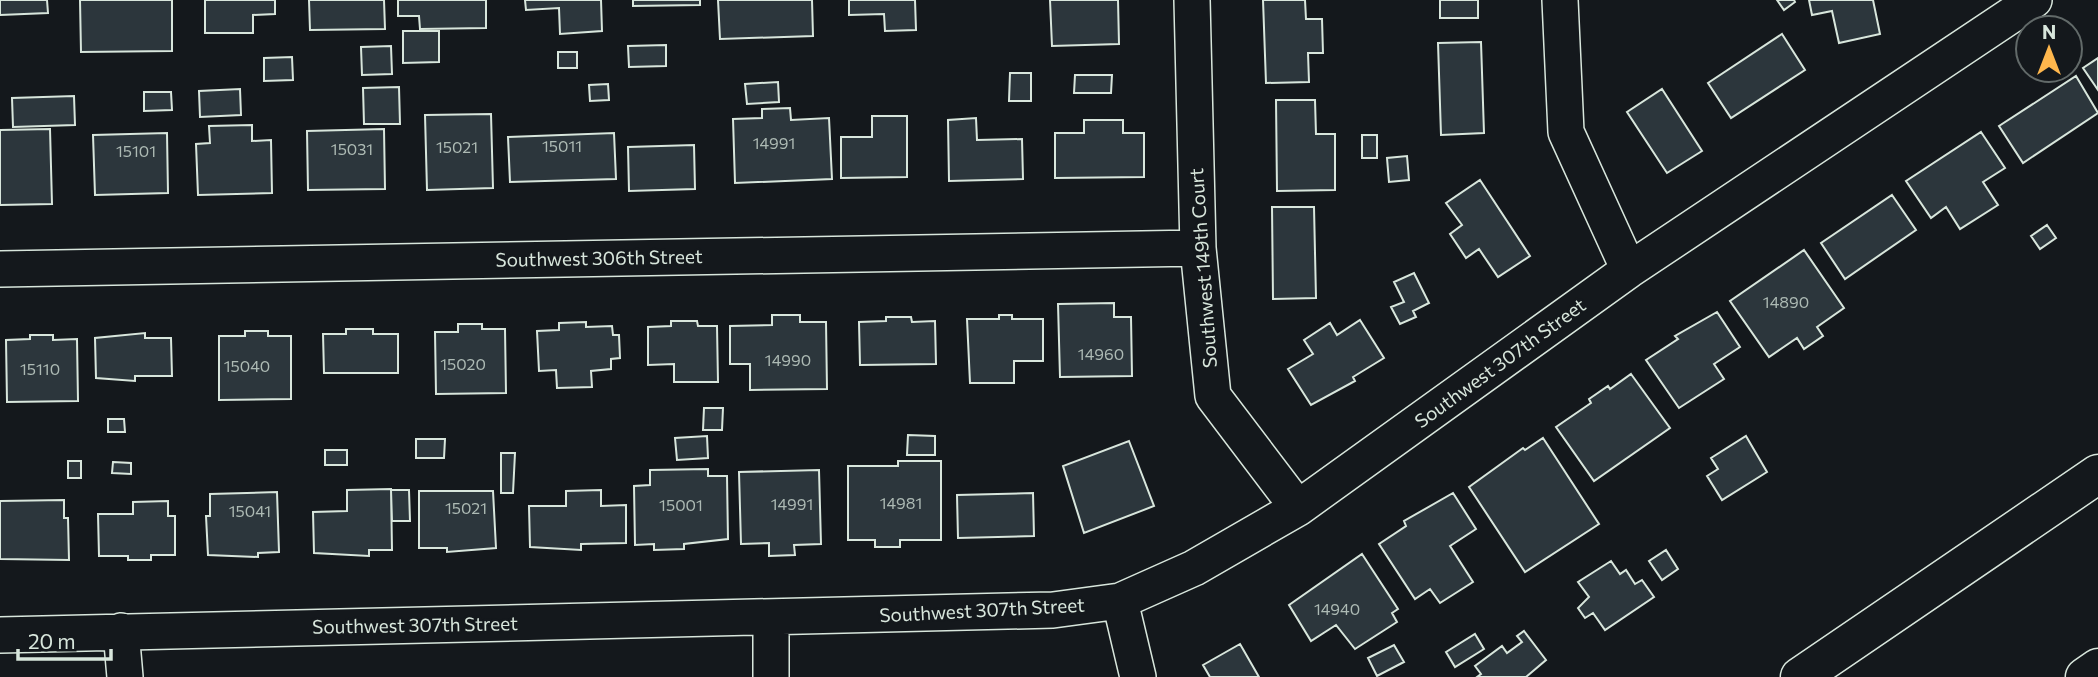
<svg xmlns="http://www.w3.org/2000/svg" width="2098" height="677" font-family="Commissioner,sans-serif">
<rect width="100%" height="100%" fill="#14181c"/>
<!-- building -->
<path fill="#2c363c" stroke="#d8e6dc" stroke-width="2" d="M0 0H47L48 13 0 15Z
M80 0H172V51L81 52Z
M205 0H275V14L253 15V33H205Z
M309 0H384L385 29 310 30Z
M398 0H486V28L420 29 419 16H398Z
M525 0H601L602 31 560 34 559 8 526 10Z
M633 0H700V5L633 6Z
M718 0H812L813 36 720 39Z
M849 0H915L916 30 885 31 884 14 849 15Z
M1050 0H1118L1119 44 1052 46Z
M1263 0H1305L1306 19H1322L1323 53H1308L1309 82 1266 83Z
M1440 0H1478V18H1440Z
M1777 0H1794L1795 2 1784 10Z
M1809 0H1873L1880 34 1839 43 1832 11 1812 15Z
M403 31H439V62L403 63Z
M1782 34 1805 70 1731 118 1708 83Z
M1481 42 1484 133 1441 135 1438 43Z
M666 45V66L629 67 628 46Z
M391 46 392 74 362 75 361 47Z
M558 52H577V68H558Z
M292 57 293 80 264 81V58Z
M2098 58V90L2083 68Z
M1010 73H1031V101H1009Z
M1075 75H1112L1111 93H1074Z
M2076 76 2098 113 2023 163 1999 126Z
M778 82 779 102 747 104 745 84Z
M608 84 609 100 590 101 589 85Z
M399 87 400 124H364L363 88Z
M240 89 241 115 200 117 199 91Z
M1662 89 1702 151 1667 173 1627 112Z
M144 92H171L172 110 144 111Z
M74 96 75 125 13 127 12 98Z
M1276 100H1315L1316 134H1335V190L1277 191Z
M790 108 791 120 829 118 832 179 735 183 733 119 762 118V109Z
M491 114 493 188 427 190 425 115Z
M872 116H907V177L841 178V137H872Z
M976 118 977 140 1022 139 1023 179 949 181 948 120Z
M1084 120H1123V133H1144V177L1055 178V133H1084Z
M252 125V141L271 140 272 193 198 195 196 144 210 143 209 126Z
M50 129 52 204 0 205V130Z
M384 129 385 189 308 190 307 131Z
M1981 132 2005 168 1983 182 1998 205 1960 229 1946 207 1931 218 1906 181Z
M167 133 168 193 95 195 93 135Z
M614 133 616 179 510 182 508 137Z
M1362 135H1377V158H1362Z
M694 145 695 189 629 191 628 147Z
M1407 156 1409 180 1389 182 1387 158Z
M1480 180 1530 256 1498 277 1479 249 1466 258 1450 234 1462 225 1446 203Z
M1892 195 1916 230 1845 279 1821 243Z
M1272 207H1314L1316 298 1273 299Z
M2047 225 2056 238 2040 249 2031 236Z
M1804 250 1844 308 1817 327 1823 336 1804 349 1797 338 1769 357 1730 301Z
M1414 273 1429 303 1413 311 1416 317 1400 324 1391 307 1404 302 1394 282Z
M1114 303V317H1131L1132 376 1060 377 1058 304Z
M1717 312 1740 347 1714 364 1724 379 1679 408 1646 360 1678 339 1675 336Z
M772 315H800V322H826L827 389 750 390V364H730V326L772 325Z
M999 315H1012V319H1043V361H1014V383H970L967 319H999Z
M886 317H911L912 322 935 321 936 364 860 365 859 322 886 321Z
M1360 320 1384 358 1353 377 1355 381 1311 405 1288 369 1313 354 1304 340 1330 323 1337 335Z
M671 321H697L698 326H717L718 382H674V364L648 365V327L671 326Z
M586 322V327L612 326 613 335H619L620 358 611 359V369L591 371 592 387 557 388 556 370 539 371 537 331 559 330V323Z
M458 324H482V329H505L506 393 436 394 435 332H458Z
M346 329H373V334H398V373H324L323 334H346Z
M245 331H268V336H291V399L219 400V336H245Z
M145 333V338H171L172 376H135V381L96 378 95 338Z
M30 335H53V340L77 339 78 401 7 402 6 340 30 339Z
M1631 374 1670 428 1594 481 1556 427 1591 403 1589 399 1608 386 1610 389Z
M704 408H723L722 430H703Z
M108 419H124L125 432H108Z
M908 435 935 436V455H907Z
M707 436 708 458 677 460 675 438Z
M1746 436 1767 472 1722 500 1707 476 1718 469 1711 458Z
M1543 438 1599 524 1525 572 1469 487 1523 448 1525 450Z
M416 439H445L444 458H416Z
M1129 441 1154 506 1084 533 1063 466Z
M325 450H347V465H325Z
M501 453H515L513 493H501Z
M68 461H81V478H68Z
M898 461H941V540H900V547H875V540H848V466H898Z
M113 462 131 463V474L112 473Z
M708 469V476H727L728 539 684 544V549L654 550V544L635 545 634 486 650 485V470Z
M819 470 821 544 794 545 795 555 769 556V543L741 544 739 472Z
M391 489 392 550H369V556L314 553 313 512 347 511V490Z
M391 490H409L410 521H392Z
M601 490V506L626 505V543L581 544V550L530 547 529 506H566V491Z
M419 491H493L496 548 447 552V548H419Z
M277 492 279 552 258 553V557L208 555 206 516H210V494Z
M1033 493 1034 536 958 538 957 495Z
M1453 493 1476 529 1450 546 1473 582 1440 603 1430 589 1415 599 1379 544 1406 526 1404 521Z
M64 500V518H68L69 560 0 559V501Z
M168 501V516H175V555H151V560H128V556H99L98 514H133V502Z
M1666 550 1678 569 1662 580 1649 561Z
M1362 554 1398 609 1392 613 1397 622 1355 649 1336 625 1311 641 1289 605Z
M1611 561 1620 574 1626 570 1635 584 1642 580 1654 597 1605 630 1593 613 1585 618 1578 608 1589 597 1578 582Z
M1524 631 1546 660 1526 677H1477L1481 674 1475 666 1502 646 1507 653 1522 642 1517 636Z
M1475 634 1484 649 1455 667 1446 652Z
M1240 644 1259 677H1210L1203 665Z
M1394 645 1404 662 1377 676 1368 658Z"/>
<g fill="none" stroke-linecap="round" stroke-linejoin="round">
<defs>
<path id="minor" d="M1192 0 1198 248 1213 396 1298 508
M1560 0 1566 132 1629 270
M0 269 1198 248
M1120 601 1138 677
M771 618V677
M121 631 125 677
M0 635 1053 610 1120 601 1194 568 1298 508 1629 270 2034 0"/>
<path id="highway" d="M1800 677 2098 474
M2085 677 2098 668"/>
</defs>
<!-- minor casing -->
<use href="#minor" stroke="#d8e6dc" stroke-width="38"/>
<!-- highway casing -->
<use href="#highway" stroke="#d8e6dc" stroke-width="41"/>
<!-- minor -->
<use href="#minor" stroke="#14181c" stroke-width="35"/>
<!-- highway -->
<use href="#highway" stroke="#14181c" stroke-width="38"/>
</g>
<g text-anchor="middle" stroke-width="5" stroke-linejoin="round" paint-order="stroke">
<!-- number labels -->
<g font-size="16" fill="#adbab4">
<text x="774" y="149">14991</text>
<text x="562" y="152">15011</text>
<text x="457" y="153">15021</text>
<text x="352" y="155">15031</text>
<text x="136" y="157">15101</text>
<text x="1786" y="308">14890</text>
<text x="1101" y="360">14960</text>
<text x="788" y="366">14990</text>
<text x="463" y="370">15020</text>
<text x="247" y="372">15040</text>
<text x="40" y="375">15110</text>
<text x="901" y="509">14981</text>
<text x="792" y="510">14991</text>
<text x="681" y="511">15001</text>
<text x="466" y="514">15021</text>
<text x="250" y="517">15041</text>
<text x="1337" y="615">14940</text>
</g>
<!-- street labels -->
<g font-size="19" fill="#d8e6dc" stroke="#14181c">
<text transform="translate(599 258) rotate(-1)" y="7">Southwest 306th Street</text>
<text transform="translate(1203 268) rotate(-94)" y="7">Southwest 149th Court</text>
<text transform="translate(1500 363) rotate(-36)" y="7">Southwest 307th Street</text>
<text transform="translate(982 610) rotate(-3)" y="7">Southwest 307th Street</text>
<text transform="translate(415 625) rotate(-1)" y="7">Southwest 307th Street</text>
</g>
</g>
<!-- north arrow -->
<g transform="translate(2049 49)"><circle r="33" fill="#14181c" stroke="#626a69" stroke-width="2"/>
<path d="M0-5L12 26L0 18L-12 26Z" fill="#ffb74d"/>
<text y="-10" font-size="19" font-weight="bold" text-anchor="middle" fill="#d8e6dc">N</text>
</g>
<!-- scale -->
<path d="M18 649v10h93v-10" fill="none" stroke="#d8e6dc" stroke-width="3.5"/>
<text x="28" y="649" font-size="21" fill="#d8e6dc" stroke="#14181c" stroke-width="5" paint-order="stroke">20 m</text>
</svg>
